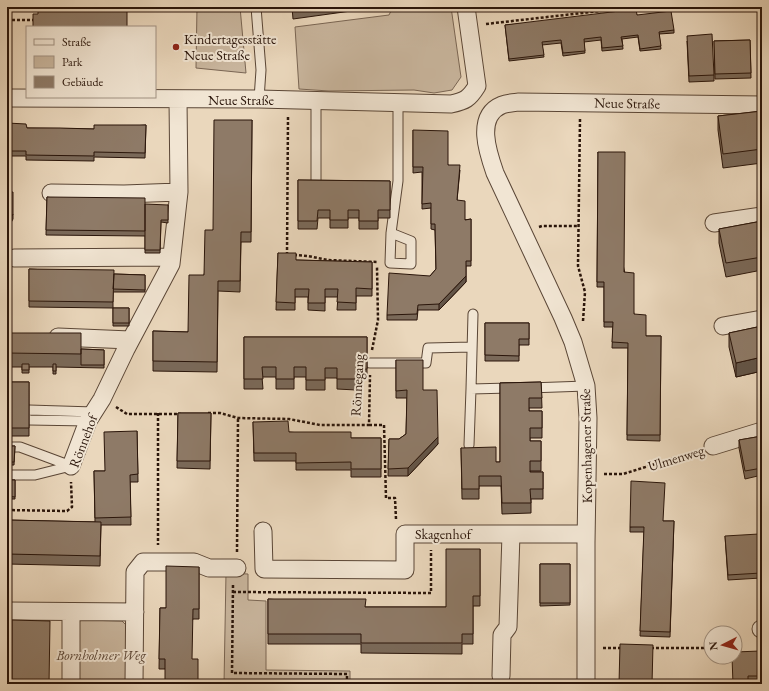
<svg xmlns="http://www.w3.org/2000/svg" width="769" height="691" font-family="'EB Garamond',serif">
<rect width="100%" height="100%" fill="#ead7bc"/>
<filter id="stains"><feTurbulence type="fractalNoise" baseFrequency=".005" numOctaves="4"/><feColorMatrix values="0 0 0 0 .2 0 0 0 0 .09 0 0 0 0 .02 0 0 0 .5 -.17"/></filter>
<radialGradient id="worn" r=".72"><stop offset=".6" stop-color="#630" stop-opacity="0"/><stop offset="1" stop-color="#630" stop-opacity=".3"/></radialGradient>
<!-- park -->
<path fill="#c9b69e" stroke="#7a6654" d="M197 7H240L246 73 196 68Z
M393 7H451L461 77 452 90 434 93 414 90 329 91 299 89 295 27 389 15Z
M226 573 248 574V600L266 601V670L350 671V680H382V684H224Z
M81 620 122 621 127 626V684H75V627Z"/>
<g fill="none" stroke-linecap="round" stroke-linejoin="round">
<defs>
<path id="lane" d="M256 7 261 70 259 99
M316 101V182
M391 233 411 241V264L390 263 391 233 398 181V102
M473 314 471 389 510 388
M370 363H426L428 348 472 347
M529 388 586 386
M29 410 94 412
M7 413H20L29 420 88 421
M469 445 471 389
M7 447H20L71 466
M7 475H35L71 466"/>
<path id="street" d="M7 98 259 99 451 104C465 101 469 99 477 86L466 7
M51 193 124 194 179 192
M714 223 762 216
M14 258 171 257
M723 326 762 319
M58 337 130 340
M713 446 762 431
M71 466 88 421 102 399 126 349 171 264 179 192 178 99
M263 531 264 569 405 570V534H586
M7 611 135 612
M761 629H762
M501 676 502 635 508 627 511 534
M71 684V612
M134 684 135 572 143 562H194L209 568H237
M586 684V543L588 418 586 386 573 342 563 318 495 173C488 153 475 116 502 105 507 103 513 103 518 102L762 105"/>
</defs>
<!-- lane casing -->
<use href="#lane" stroke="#5a4636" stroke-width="11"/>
<!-- street casing -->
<use href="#street" stroke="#5a4636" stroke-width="19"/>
<!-- path -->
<path stroke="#2a150a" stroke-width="2.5" stroke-dasharray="3 2" stroke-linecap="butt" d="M7 20H36
M486 24 635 7
M580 119 578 266 585 292 583 321
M539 227 542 226H579
M287 255 288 117
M294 255 308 256 328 260 377 262
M372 350 378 320 377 267
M116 407 127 414H181
M158 413V545
M208 413H220L238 418 289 419 320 425H369L370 375
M369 425H384L386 498H395L396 519
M604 474H623L697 451
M7 510 67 511 72 507 71 482
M237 552 238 418
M233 585 232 673 347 674V684
M233 592 431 593V550
M603 648H622
M651 648H711"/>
<!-- lane -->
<use href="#lane" stroke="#f1e5d3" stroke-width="9"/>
<!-- street -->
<use href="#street" stroke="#f1e5d3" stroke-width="17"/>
</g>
<!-- wall -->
<path fill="#7a6959" stroke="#2a150a" d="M292 7H380L293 19Z
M637 15 674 30V33L659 34 661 49 640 51 638 37 622 39 623 49 602 51 601 40 584 42 585 53 563 56 561 43 542 45 544 57 509 61 505 25Z
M750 40 751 78 715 79 714 41Z
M687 41 714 75V81L689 82Z
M762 111V163L723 168 718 130V116Z
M252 120 251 242H241L240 292 218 291 217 372 153 371V331L188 332 204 275 213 230Z
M7 123 27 128 94 129 146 125 145 158 94 157V161L26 160V156H7Z
M413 130 448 165 460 170 457 200 465 220 471 219V266H466V282L439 310H418L417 320H387V315L430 276 436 269 435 230 431 229V208L422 209V172L413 173Z
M598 152 634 314 646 336H661L660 441 627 440 628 348H612L613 327H604V287H597Z
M298 180 390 181V218H378V229H359V218H348V228H330V218H318L317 229H298Z
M47 197 145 214 168 205V223L161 222 160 253H145V236L46 235Z
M762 221V270L726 277 719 243V229Z
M278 253 296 260 372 262V296H356V310H337L338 297H325V311L308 310V297H295V310H276Z
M29 269 114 274 145 275V292H113V308L29 307Z
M113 308H129V326H113Z
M485 323H529V345H519V361H485Z
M762 326V371L736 377 729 347V333Z
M7 333 81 349 104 350V368L56 367V374H53V367H29V373H22V367H7Z
M244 337H367V379H356V390L337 389V378H325V390H306V377H294V389H276V377H262L263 389H244Z
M396 360 423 390 438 444 408 476H388L389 439H399L406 434 407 398H396Z
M7 382H29V436H7Z
M541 382 542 408H529V411H542V438H530V441H541V471H530V472H543V499H531V513L502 514 501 486H479V499H462L461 448 496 462H500V383Z
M178 413H211L210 469 177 468Z
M253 422 289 432 351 438H381V477H351V470H296V461H254Z
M137 431 138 482H130L131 525H101L100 566 7 564V520L95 522 94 471H105Z
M762 436V475L745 479 739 448V440Z
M7 446H15L14 465H7Z
M7 480H15V499H7Z
M663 521H674L670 637 640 636 644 532H630V527Z
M725 536 761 573V578L728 580Z
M480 549V606H473V644H462V654L361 653V644H268V599L365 607H446Z
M540 564H570V605L540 606Z
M199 567V619H193L165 669H159L160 608H166Z
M760 651V681H748L733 684Z"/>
<!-- shaded-wall -->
<path fill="#635548" stroke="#2a150a" d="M13 214V219L7 230V224Z
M466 276V282L439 310V304Z
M762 357V371L736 377V363Z
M438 437V444L408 476V468Z"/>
<!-- building -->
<path fill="#8e7a67" stroke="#2a150a" d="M38 7H119V10H127V27H33V14H38Z
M293 7H307L293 9Z
M636 9 637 15 671 11 674 30 659 32 661 46 640 49 638 35 621 37 623 46 602 48 601 37 584 39 585 51 563 53 561 40 542 42 544 55 509 59 505 25Z
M712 34 714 75 689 76 687 36Z
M750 40 751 73 715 74 714 41Z
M762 111V149L723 154 718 116Z
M214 120H252L251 232H241L240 281H218L217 362 153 361V331L188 332 189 275H204L205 230H213Z
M7 123 26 124 27 128H60L94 129V125H146L145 153 94 152V156L26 155V151H7Z
M413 130 448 131V165H460L457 200 465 201V220L471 219V261H466V276L439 304 418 305 417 314 387 315 389 273 430 276 436 269 435 224H431V203L422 204 423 167H413Z
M598 152H625L624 272 634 273V314L646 315V336H661L660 435H627L628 343 612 342 613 322H604V282H597Z
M298 180 390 181V210H378V221H359V210H348V220H330V210H318L317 221H298Z
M7 192H13V214L7 224Z
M47 197 145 198V231L46 230Z
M145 204 168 205V220H161L160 250H145Z
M762 221V257L726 263 719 229Z
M278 253H296V260L372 262V289L356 288V303L337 302 338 289H325V303H308L309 289H295V303L276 302Z
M29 269 114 270 113 302 29 301Z
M114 274 145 275V290L113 289Z
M113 308H129V323H113Z
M485 323H529V339H519V356L485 355Z
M762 326V357L736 363 729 333Z
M7 333H81V354L7 353Z
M244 337H367V369H356V379H337V368H325V380H306V367H294V379H276V367H262L263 379H244Z
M81 349 104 350V365H81Z
M396 360H423V390H437L438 437 408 468 388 469 389 439H399L406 434 407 390 396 391Z
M22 364H29V370H22Z
M53 364H56V371H53Z
M7 382H29V428H7Z
M541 382 542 398H529V411H542V428H530V441H541V461H530V472H543V489H530L531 503H502L501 476H479V489H462L461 448 496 447V462H500V383Z
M178 413H211L210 461H177Z
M288 421 289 432H351V438H381V469H351V462L296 463V453H254L253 422Z
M137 431 138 474 130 475 131 517 95 518 94 471H105L104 432Z
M762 436V468L745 471 739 440Z
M7 446H15L14 462H7Z
M7 480H15V497L7 496Z
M631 481 665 483 663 521H674L670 632 640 631 644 527H630Z
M7 520 101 522 100 556 7 554Z
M759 534 761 573 728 575 725 536Z
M446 549H480V596H473V634H462V643H361V634H268V599H366L365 607H446Z
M540 564H570V603H540Z
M166 566 199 567V609H193L192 659H198V684H165V659H159L160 608H166Z
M12 620 50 621 49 684H12Z
M620 644 653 645 652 684H619Z
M760 651V676H748V684H733L732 657H735V652Z"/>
<!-- markers -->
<circle fill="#8f2418" stroke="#f1e5d3" stroke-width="1.5" cx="176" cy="47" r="4"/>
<g text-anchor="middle" stroke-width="4" stroke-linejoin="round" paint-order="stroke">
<!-- poi labels -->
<g font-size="14" fill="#2a150a" stroke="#f1e5d3" text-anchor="start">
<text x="184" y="44">Kindertagesstätte<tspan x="184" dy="16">Neue Straße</tspan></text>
</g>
<!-- street labels -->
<g font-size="14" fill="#2a150a" stroke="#f1e5d3">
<text x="241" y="105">Neue Straße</text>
<text transform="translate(627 103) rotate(1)" y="5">Neue Straße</text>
<text transform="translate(357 385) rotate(-87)" y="5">Rönnegang</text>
<text transform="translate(83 441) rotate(-69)" y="5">Rönnehof</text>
<text transform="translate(586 446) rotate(-91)" y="5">Kopenhagener Straße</text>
<text transform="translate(676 458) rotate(-17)" y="5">Ulmenweg</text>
<text x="443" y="539">Skagenhof</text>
</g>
<!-- park labels -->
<g font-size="14" font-style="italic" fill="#5a4536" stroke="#f1e5d3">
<text x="101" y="660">Bornholmer Weg</text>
</g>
</g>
<!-- margin -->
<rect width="769" height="691" fill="none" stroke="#ead7bc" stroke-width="24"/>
<rect x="8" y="8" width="753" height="675" fill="none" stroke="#2a150a" stroke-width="2"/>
<rect x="12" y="12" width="745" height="667" fill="none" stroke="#2a150a"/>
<!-- legend -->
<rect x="26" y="26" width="130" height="72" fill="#f1e5d3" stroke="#a19283"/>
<rect x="34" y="39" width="20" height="6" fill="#f1e5d3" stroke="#a19283"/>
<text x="62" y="46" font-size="12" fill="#2a150a">Straße</text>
<rect x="34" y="56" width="20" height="12" fill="#c9b69e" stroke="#a19283"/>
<text x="62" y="66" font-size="12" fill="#2a150a">Park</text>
<rect x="34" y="76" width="20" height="12" fill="#8e7a67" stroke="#a19283"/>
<text x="62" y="86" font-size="12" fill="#2a150a">Gebäude</text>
<!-- north arrow -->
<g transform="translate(723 645) rotate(264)"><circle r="19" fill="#f1e5d3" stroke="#a19283"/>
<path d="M0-3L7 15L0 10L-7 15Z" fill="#8f2418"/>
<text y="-6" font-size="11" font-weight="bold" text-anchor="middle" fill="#2a150a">N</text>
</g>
<rect width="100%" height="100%" filter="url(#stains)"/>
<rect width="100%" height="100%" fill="url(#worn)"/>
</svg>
